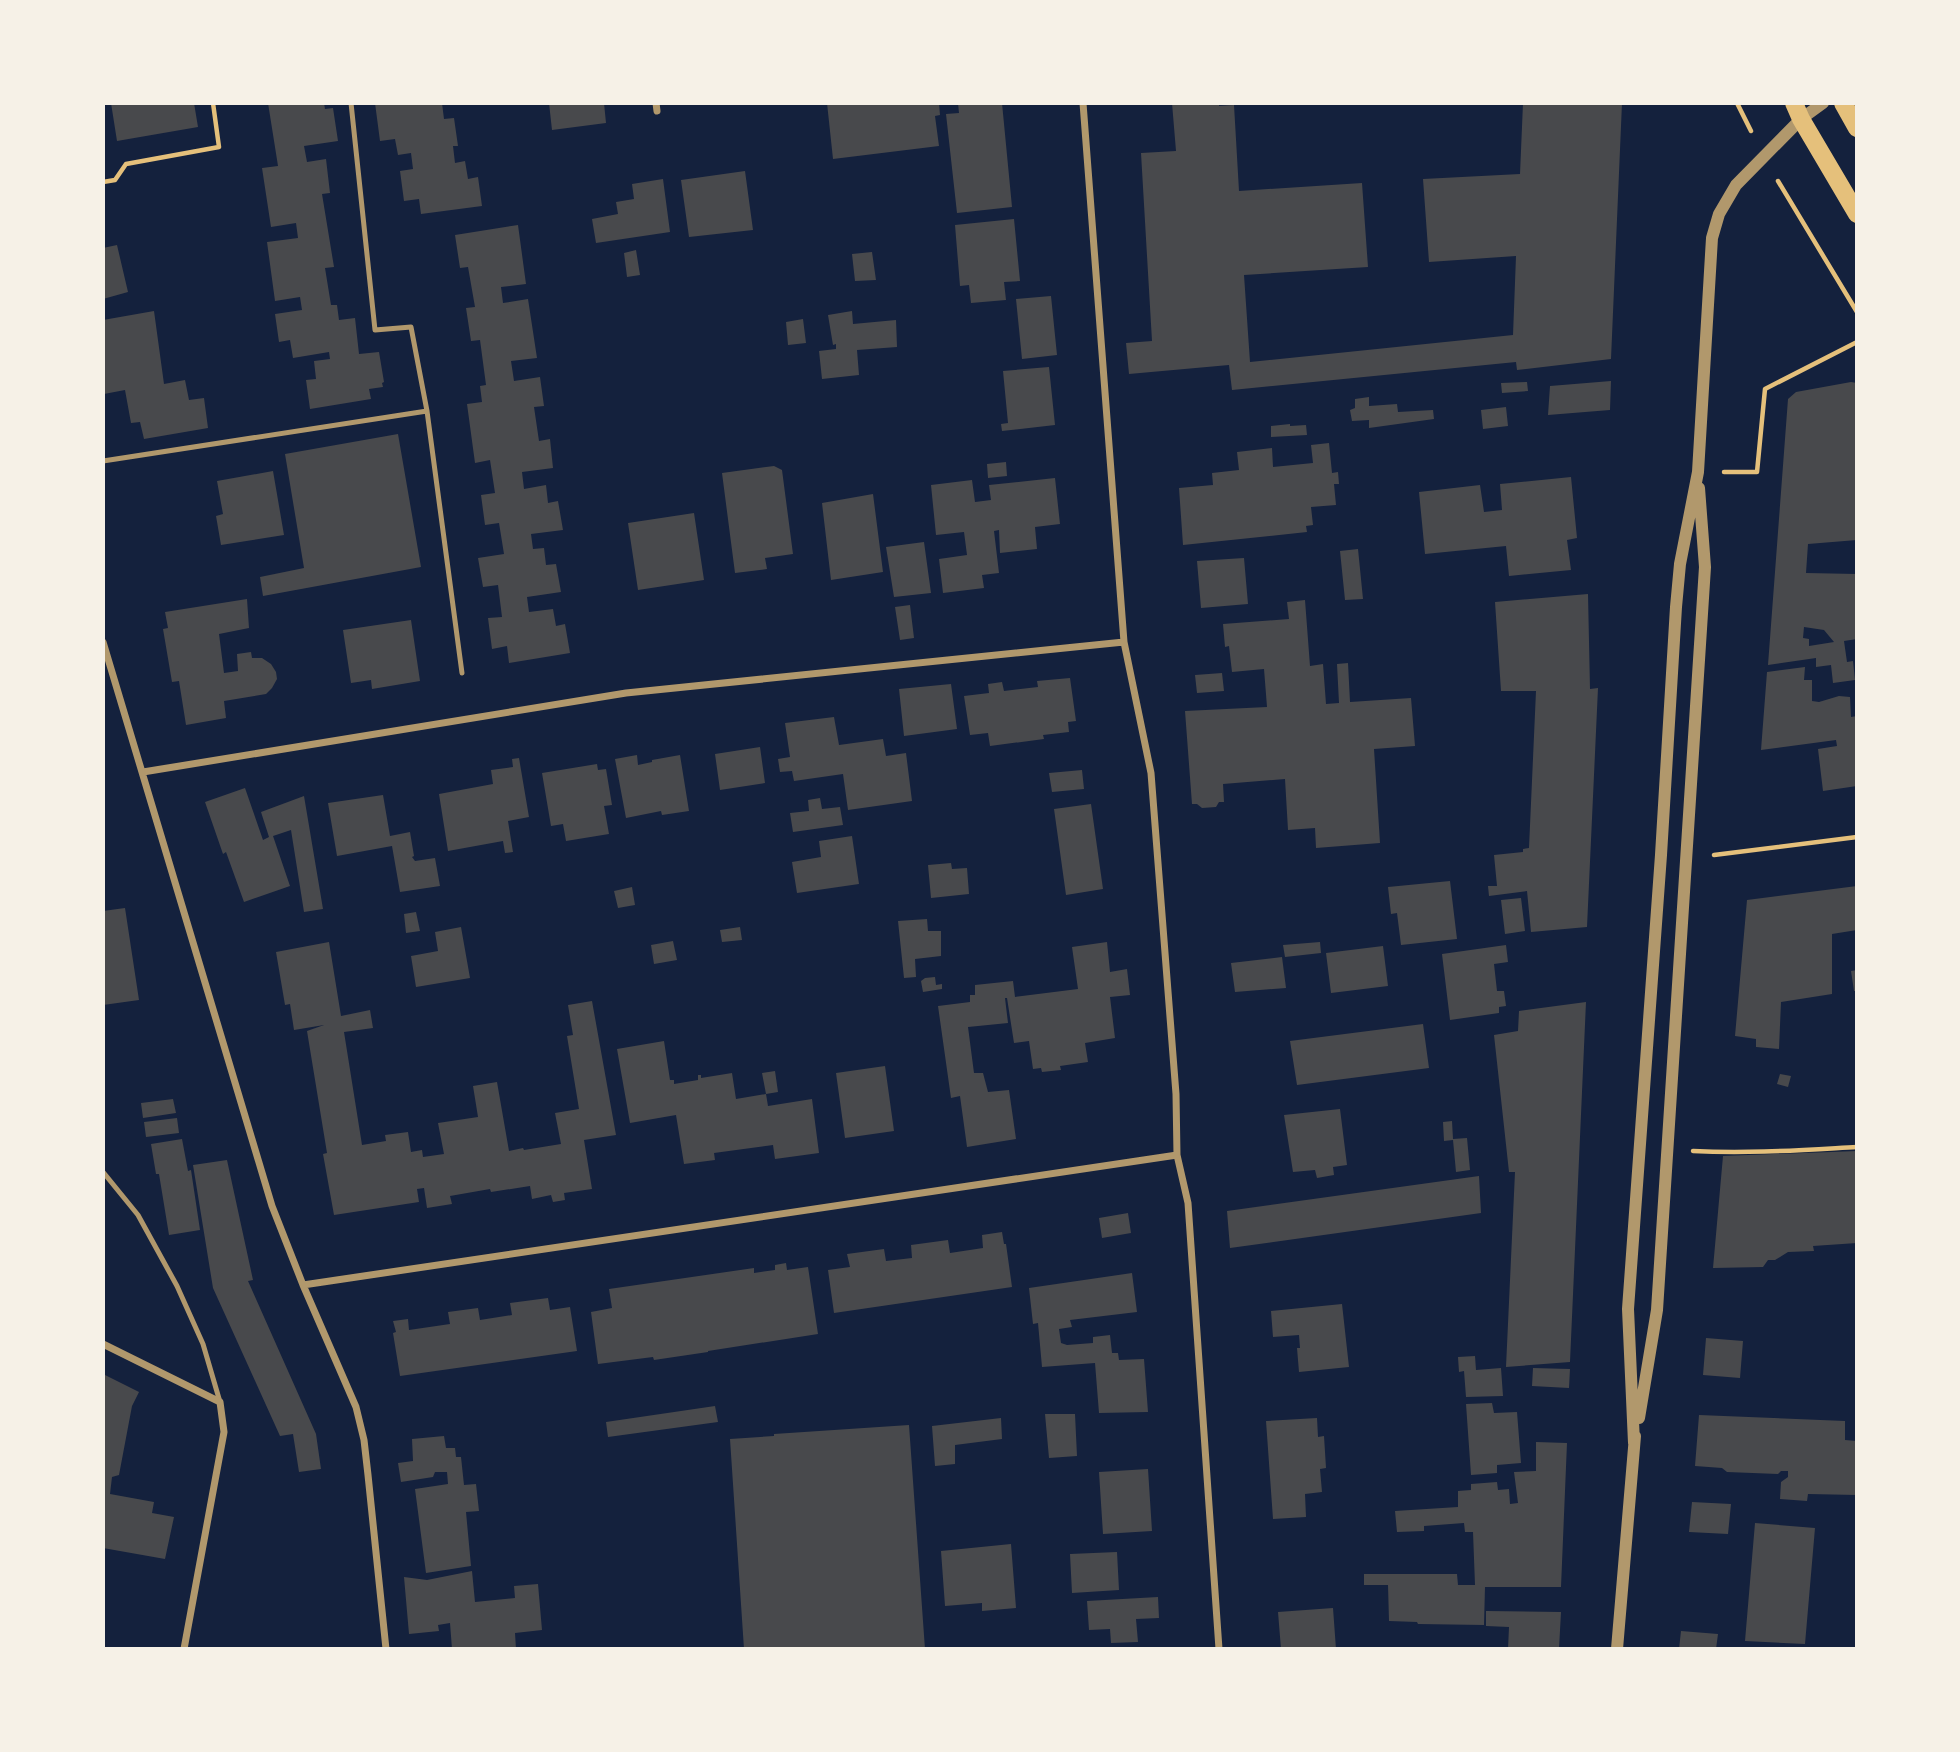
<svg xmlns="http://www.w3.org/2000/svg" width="1960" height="1752" font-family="Merriweather,serif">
<rect width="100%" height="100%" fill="#14213d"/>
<!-- building -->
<path fill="#48494c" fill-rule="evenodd" d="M111 103H194L198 127 117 141Z
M268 103H324L325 109 333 108 338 141 304 146 307 162 326 159 330 193 322 194 334 267 325 268 331 305H337L339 320 355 318 359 354 379 352 384 382 382 383 383 387 369 389 371 399 310 409 306 380 316 379 314 361 330 359 329 352 293 358 290 340 279 342 275 314 302 310 300 297 275 301 267 242 298 238 296 223 271 227 262 168 278 166Z
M375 103H442L444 119 454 118 458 146H453L455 163 465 161 468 179 478 177 482 206 421 214 419 199 404 201 400 171 413 169 411 153 398 155 395 139 380 141Z
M549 103H604L606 123 552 130Z
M827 103H939L940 115 935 116 939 146 833 159Z
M958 103H1002L1012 207 957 213 946 114 959 113Z
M1172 103H1219V106L1234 105 1239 191 1362 183 1368 267 1244 275 1250 362 1513 335 1516 256 1429 262 1423 179 1520 174 1523 103H1622L1611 359 1517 370 1516 362 1232 390 1229 365 1129 374 1126 343 1152 341 1141 153 1176 151Z
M745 171 753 230 689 237 681 180Z
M663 179 670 232 596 243 592 219 618 214 616 202 634 199 632 184Z
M1014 219 1020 281 1004 282 1006 300 971 303 969 285 960 286 955 225Z
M518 225 526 284 501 287 503 303 528 299 537 358 511 361 514 381 540 377 544 406 534 407 539 441 550 439 553 468 522 472 524 489 546 485 548 503 558 501 563 530 531 534 533 549 544 548 546 565 556 564 561 592 527 597 529 612 553 609 556 626 565 624 570 653 509 663 507 646 492 649 488 618 502 617 498 585 483 587 478 558 504 554 499 523 485 525 481 495 495 493 490 460 475 463 467 404 482 402 480 386 486 385 480 340 471 341 466 308 475 307 468 267 460 268 455 235Z
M117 245 128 292 103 299V248Z
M636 250 640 275 627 277 624 253Z
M872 252 876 280 855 281 852 254Z
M1051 296 1057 355 1022 359 1016 299Z
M154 311 164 384 185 380 189 400 204 398 208 428 144 439 140 422 131 423 125 390 104 394 103 320Z
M852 311 853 324 896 320 897 347 857 350 859 375 822 379 819 351 836 349V344L833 345 828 315Z
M803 319 806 343 788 345 786 322Z
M1049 367 1055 425 1002 431 1001 424 1008 423 1003 371Z
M1611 381 1610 410 1548 415 1550 386Z
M1527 382 1528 391 1502 393 1501 383Z
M1851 382 1857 383V540L1808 544 1806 573 1857 574V639L1844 641 1847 662 1853 661 1855 680 1833 683 1831 665 1816 667V658L1768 665 1788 399 1796 392ZM1804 627 1824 630 1834 642 1809 646V639L1803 638Z
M1369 397V406L1397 404 1398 412 1433 410 1434 419 1369 428V420L1352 421 1350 410 1355 408V399Z
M1506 407 1508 426 1483 429 1481 410Z
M1290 424V426L1306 425 1307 435 1271 437V426Z
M398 434 421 567 263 596 260 577 304 568 285 454Z
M1329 443 1332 473 1338 472 1339 484H1334L1336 505 1311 507 1313 525 1306 526 1307 532 1183 545 1179 488 1213 485 1212 473 1239 470 1237 452 1272 448 1273 467 1313 463 1311 445Z
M1006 462 1007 476 988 478 987 464Z
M774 466 782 470 793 554 765 558 767 569 735 573 722 473Z
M273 471 284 535 221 545 216 516 223 514 217 481Z
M1571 477 1577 538 1567 540 1571 570 1509 576 1506 546 1425 554 1419 492 1480 485 1484 512 1502 510 1500 484Z
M1055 478 1060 524 1035 527 1037 549 1000 553 999 530 994 531 999 573 982 575 984 588 943 593 939 559 967 555 964 532 936 535 931 485 972 480 975 502 991 500 989 485Z
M873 494 883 572 831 580 822 503Z
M694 513 704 580 638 590 628 523Z
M924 542 931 593 894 597 886 547Z
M1358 549 1363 599 1345 600 1340 551Z
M1244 558 1248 604 1201 608 1197 561Z
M1588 594 1590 689 1598 688 1587 927 1531 932 1527 891 1489 896 1488 886H1497L1494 855 1523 852V849L1529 848 1536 691H1501L1495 602Z
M247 599 249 628 219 634 224 673 238 671 237 654 251 652 252 658H262L271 664 276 672 277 679 272 688 266 694 224 701 226 718 186 725 179 681 172 682 163 629 168 628 165 612Z
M1305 600 1310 666 1323 664 1326 704 1339 703 1337 664 1348 663 1350 702 1411 698 1415 746 1374 749 1380 843 1316 848 1315 828 1288 830 1285 779 1223 784 1224 802H1219L1216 807 1202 808 1197 804H1192L1185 711 1267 707 1264 669 1232 672 1229 646 1225 647 1223 624 1289 619 1287 602Z
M910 605 914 638 900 640 895 607Z
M411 620 420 681 372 689 371 680 351 683 343 630Z
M1805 667 1804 680H1812V701L1819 702 1839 696 1850 697 1851 717 1857 716V786L1823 791 1818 749 1837 746 1836 740 1761 750 1767 672Z
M1222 673 1224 691 1197 693 1195 675Z
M1070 678 1076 721 1068 722 1069 732 1043 735 1044 739 990 746 988 733 970 735 964 696 989 693 988 684 1002 682 1004 691 1038 687 1037 681Z
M951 684 957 729 904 736 899 689Z
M834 717 839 745 883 739 886 756 906 753 912 801 848 810 843 774 794 781 792 771 780 772 778 759 790 757 785 723Z
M760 747 765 783 720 790 715 754Z
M637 755 638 765 652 762V760L680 755 689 811 662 815 661 811 626 818 615 759Z
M519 758 529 817 508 821 513 852 505 853 503 841 448 851 439 794 493 784 491 770 513 767 512 759Z
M597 764 598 770 606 769 612 805 604 806 609 834 566 841 563 824 551 826 542 773Z
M1082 770 1084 789 1052 792 1049 773Z
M245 788 263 840 269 837 261 812 304 796 323 909 304 912 291 830 273 836 290 886 244 902 226 852 223 854 205 802Z
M383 795 390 836 410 832 414 856 412 857 415 861 435 858 440 886 400 892 392 846 337 856 328 803Z
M820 798 822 809 840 807 843 825 793 832 790 813 809 811 808 800Z
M1091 804 1103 889 1066 895 1054 809Z
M852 836 859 884 797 893 792 862 821 857 819 841Z
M951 863 952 869 967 868 969 894 931 898 928 865Z
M1450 881 1457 939 1401 945 1397 913 1391 914 1388 887Z
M1857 886V930L1832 934V994L1781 1002 1779 1049 1756 1047V1039L1735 1036 1747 900Z
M632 887 635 905 618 908 614 891Z
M1521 898 1525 931 1505 934 1501 900Z
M125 908 139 1000 103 1005V911Z
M416 912 420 931 406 933 404 914Z
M927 919 928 931H941V956L915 959 916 977 904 978 898 921Z
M461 927 470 978 416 987 411 956 438 951 435 932Z
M740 927 742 940 722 942 720 930Z
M673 941 677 960 654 964 651 945Z
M329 942 341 1016 370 1010 373 1028 344 1032 362 1145 386 1141 385 1135 408 1132 411 1152 422 1150 423 1157 444 1154 438 1123 478 1117 473 1086 497 1082 509 1151 523 1148 524 1150 561 1144 555 1113 579 1109 567 1036 573 1035 568 1005 592 1001 616 1135 584 1140 592 1189 564 1193 565 1200 553 1202 551 1195 532 1199 530 1186 491 1192 490 1189 450 1196 452 1204 427 1208 424 1188 417 1189 419 1202 334 1215 323 1154 327 1153 307 1031 324 1025 294 1030 290 1004 285 1005 276 952Z
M1107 942 1110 972 1127 969 1130 995 1110 997 1115 1038 1085 1043 1088 1062 1060 1066 1061 1070 1042 1072 1041 1068 1033 1069 1029 1041 1014 1043 1007 998H1005L1008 1023 968 1027 974 1073H983L988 1092 1009 1090 1016 1139 967 1147 960 1096 951 1098 938 1006 970 1002V995H975V985L1013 981 1015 997 1078 989 1072 947Z
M1320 942 1321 953 1285 957 1283 945Z
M1506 945 1508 962 1494 964 1497 991H1504L1506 1006 1499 1007V1013L1450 1020 1442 954Z
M1383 946 1388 986 1331 993 1326 953Z
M1282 957 1286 988 1235 992 1231 963Z
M1857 970V991H1854L1851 971Z
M935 977 936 985 942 984V989L923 992 921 981 925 978Z
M1586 1002 1570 1362 1506 1367 1515 1172H1509L1494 1035 1518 1031 1519 1011Z
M1423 1024 1429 1068 1297 1085 1290 1041Z
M664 1041 670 1080H674V1084L698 1080V1075H701V1078L732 1073 736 1099 766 1094 762 1073 775 1071 778 1092 766 1094 768 1106 812 1099 819 1153 775 1159 773 1145 714 1153 715 1160 684 1164 676 1115 630 1123 617 1049Z
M885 1066 894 1131 845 1138 836 1073Z
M1780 1074 1791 1076 1788 1087 1777 1084Z
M173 1099 176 1113 143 1118 141 1103Z
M1340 1109 1347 1165 1333 1167 1334 1175 1317 1178 1315 1170 1293 1172 1284 1115Z
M177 1118 179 1133 146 1137 144 1122Z
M1452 1121 1453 1139 1467 1138 1470 1170 1456 1172 1453 1140 1444 1141 1443 1122Z
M182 1139 188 1171 191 1170 200 1230 169 1235 159 1174H156L151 1144Z
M1857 1151V1243L1813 1246 1814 1251 1788 1252 1775 1260H1768L1763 1267 1713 1268 1723 1156Z
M227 1160 253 1280 248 1281 316 1434 321 1469 299 1472 293 1434 280 1436 213 1288 193 1165Z
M1479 1176 1481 1213 1230 1248 1227 1211Z
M1128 1213 1131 1233 1102 1238 1099 1218Z
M1002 1232 1004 1244H1006L1012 1287 834 1313 828 1270 850 1267 847 1254 884 1249 886 1261 912 1258 911 1245 948 1240 950 1253 983 1248 982 1235Z
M786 1263 787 1270 808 1267 818 1334 708 1351V1352L654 1360 653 1357 598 1364 591 1312 612 1308 609 1289 754 1268V1273L775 1270V1265Z
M1132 1273 1137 1312 1070 1320 1072 1327 1059 1329 1061 1343 1067 1345 1093 1343V1337L1110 1335 1112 1353H1118L1119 1360 1144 1359 1148 1412 1099 1413 1095 1363 1042 1367 1038 1323 1033 1324 1029 1288Z
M548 1298 550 1310 570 1307 577 1351 400 1376 393 1333 396 1332 393 1321 408 1319 409 1330 450 1324 448 1312 478 1308 480 1320 512 1315 510 1303Z
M1342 1304 1349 1367 1299 1372 1297 1348H1300L1299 1335 1273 1337 1271 1311Z
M1706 1338 1743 1341 1740 1378 1703 1375Z
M1475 1356 1476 1370 1501 1368 1503 1396 1466 1397 1464 1371 1459 1372 1458 1357Z
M1533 1368 1570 1369 1569 1388 1532 1386Z
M103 1374 139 1392 132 1406 119 1475 112 1477 110 1494 154 1502 152 1513 174 1517 165 1559 103 1548Z
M1492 1403 1494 1413 1517 1412 1521 1463 1497 1465V1473L1471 1475 1466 1404Z
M715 1406 718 1422 608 1437 606 1422Z
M1045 1414H1075L1077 1456 1049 1458Z
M1699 1415 1845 1421V1440L1857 1441V1495L1808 1494 1807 1501 1780 1499 1781 1482 1788 1477V1471H1781L1778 1474 1727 1472 1722 1468 1695 1466Z
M1001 1418 1002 1439 955 1445V1464L935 1466 932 1426Z
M1317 1418 1318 1437 1324 1436 1326 1468 1320 1469 1322 1492 1305 1494 1306 1517 1273 1519 1266 1421Z
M909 1425 925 1649H744L730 1439 774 1436V1434Z
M444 1436 446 1448H455L456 1457H461L464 1485 476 1484 479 1511 466 1512 471 1566 426 1573 415 1489 448 1484 447 1472H435L433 1477 401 1482 398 1463 413 1461 412 1439Z
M1536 1442 1567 1443 1561 1587H1485L1484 1625 1418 1624 1417 1622 1389 1621 1388 1585H1364V1574H1457L1458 1585H1475L1473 1532H1465L1464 1523 1424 1526V1531L1397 1532 1395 1511 1458 1507V1491L1471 1490V1484L1497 1482 1498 1490 1509 1489 1510 1504 1518 1503 1514 1472 1536 1471Z
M1148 1469 1152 1531 1103 1534 1099 1472Z
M1692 1502 1731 1504 1728 1534 1689 1532Z
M1755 1523 1815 1528 1805 1644 1745 1641Z
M1011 1544 1016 1608 982 1611V1603L945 1606 941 1551Z
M1117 1552 1119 1590 1072 1593 1070 1554Z
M472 1571 475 1602 515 1598 514 1586 538 1584 542 1630 515 1633 516 1649H452L450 1623 438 1625 439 1631 409 1634 404 1577 427 1580Z
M1158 1597 1159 1618 1136 1619 1138 1642 1111 1643 1110 1629 1089 1630 1087 1601Z
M1333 1608 1336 1649H1281L1278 1612Z
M1486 1611 1561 1612 1559 1649H1508L1509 1627 1486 1626Z
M1681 1631 1718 1634 1716 1649H1679Z"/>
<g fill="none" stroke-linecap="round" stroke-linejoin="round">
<!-- path -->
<path stroke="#e5c07b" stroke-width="4.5" d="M1737 103 1751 131
M1778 181 1857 312
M103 182 115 180 126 164 219 147 213 103
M1724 472H1757L1765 389 1857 342
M1714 855 1857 837
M1693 1151C1748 1154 1802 1150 1857 1147"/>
<!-- service -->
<path stroke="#b1986c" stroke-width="5" d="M351 103 375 330 411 327 427 411 462 673
M103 461 427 411
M103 1172 138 1215 177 1286 203 1344 220 1402"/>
<!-- minor -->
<path stroke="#b1986c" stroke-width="7" d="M656 103 657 111
M1083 103 1124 642 1151 773 1176 1094 1177 1155 1188 1203 1219 1649
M103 642 272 1206 303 1285 356 1407 364 1440 368 1475 386 1649
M143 772 626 693 1124 642
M303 1285 1177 1155
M103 1344 220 1402 224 1432 184 1649"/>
<!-- tertiary -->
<path stroke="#b1986c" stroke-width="12" d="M1639 1418 1657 1310 1705 567 1699 488
M1634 1443 1628 1309 1661 855 1676 607 1680 564 1698 472 1712 238 1719 214 1736 185 1801 119 1823 103
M1617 1649 1635 1436"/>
<!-- primary -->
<path stroke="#e5c07b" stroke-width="18" d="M1794 103 1801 119 1857 214
M1843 103 1857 128"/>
</g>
<!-- border -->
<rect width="1960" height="1752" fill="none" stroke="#f6f1e7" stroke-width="210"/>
</svg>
